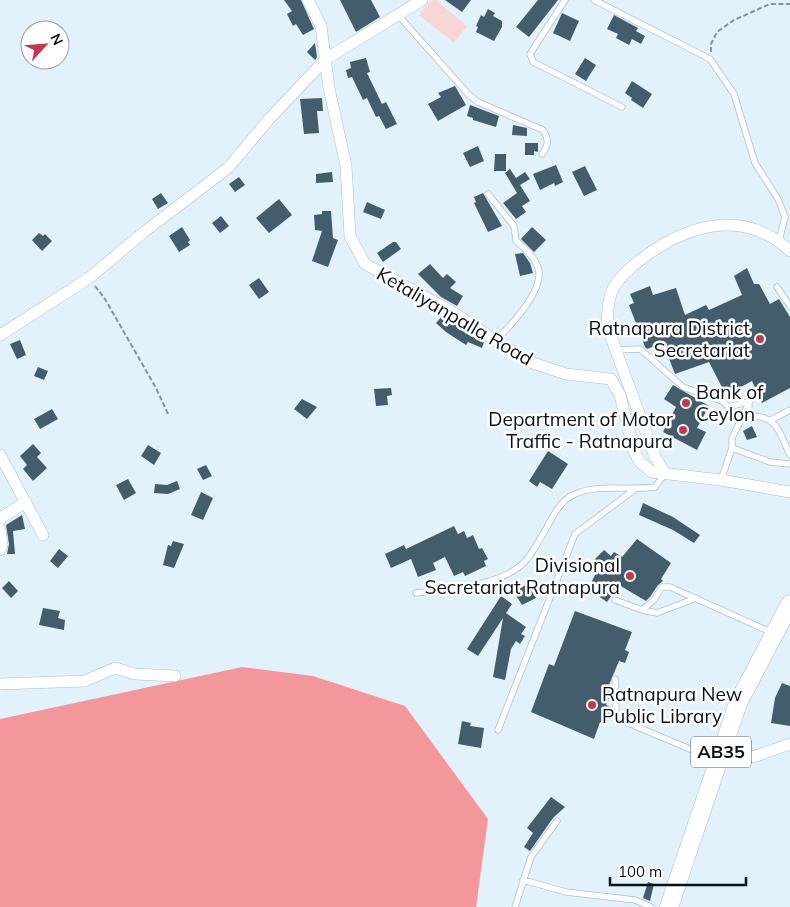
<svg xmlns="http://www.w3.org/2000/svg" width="790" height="907" font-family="Mulish,sans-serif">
<rect width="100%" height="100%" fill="#e1f2fc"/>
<!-- green -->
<path fill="#fad5d5" d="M431 0H436L467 26 454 43 419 15Z"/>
<!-- forest -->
<path fill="#f4979b" d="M242 667 313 676 405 706 488 819 476 907H0V719Z"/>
<!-- building -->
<path fill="#445d6c" d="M284 0H301L314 29 303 35 296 24 293 26 287 14 292 11Z
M340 0H371L380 17 356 32Z
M445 0H471L462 12Z
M538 0H558L529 37 516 27Z
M488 9 495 13 493 16 502 21V27L494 41 476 32 478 27 476 26 481 15 484 17Z
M562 13 579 21 570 41 553 33Z
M614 15 638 28 636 31 645 36 641 44 632 39 629 45 616 38 618 34 607 29Z
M315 43 317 57 315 60 307 52Z
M366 58 370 72 367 73 382 104 386 102 397 124 386 129 379 116 376 117 367 98 363 100 352 77 348 78 346 70 351 68 350 62Z
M585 58 596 65 586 81 575 74Z
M632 81 652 94 643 108 631 100 632 98 625 93Z
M455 86 466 105 438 121 428 104 441 97 438 93Z
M322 98 323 111H317L319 133 304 134 300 99Z
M470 105 499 116 496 127 473 120V118L467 116Z
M513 125 527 128V136L512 135Z
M525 143H538V152L534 151V155H525Z
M478 146 484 161 470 167 463 153Z
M495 154H506V171H494Z
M556 165 563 182 555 186 554 183 540 190 533 174Z
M585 166 597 190 584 196 572 172Z
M510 169 516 178 525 172 530 179 520 185 530 201 522 206 526 212 516 219 503 203 517 193 505 173Z
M332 172 333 182 316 183V174Z
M239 177 245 185 235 192 229 184Z
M161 193 168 203 158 209 152 199Z
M483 193 502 226 488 232 474 203 476 202 474 197Z
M279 199 292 215 269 233 256 218Z
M367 202 385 210 381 219 363 212Z
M322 211H331L333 238 338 240 328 267 312 261 322 231 315 230 314 215 322 214Z
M221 216 229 226 220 233 212 223Z
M182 227 190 240 188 242 190 245 179 252 169 236Z
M532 227 546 240 534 252 521 239Z
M39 233 43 236 45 234 52 241 42 251 32 240Z
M393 242H396L401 249 383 262 377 253Z
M523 253 530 263 533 273 520 276 515 254Z
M430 264 443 278 447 274 456 282 450 288 463 296 457 306 441 297 418 274Z
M747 268 754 284H759L770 304 779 299 790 317V388L762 403 752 381 726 395 709 362 675 374 663 343 647 349 645 347 629 305 634 303 630 294 650 286 653 295 676 288 685 315 706 305 709 310 742 295 734 276Z
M259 278 269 292 259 299 249 285Z
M443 315 472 334 471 336 484 342 482 348 468 342 466 345 446 332 436 323Z
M20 340 26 355 17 359 10 344Z
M38 367 48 371 44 380 34 376Z
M673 385 709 406 697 428 706 432 697 450 663 432 676 407 664 399Z
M391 388 392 395 387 396 388 405 376 406 374 389Z
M302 399 317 407 307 419 294 409Z
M52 409 58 419 40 429 34 419Z
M752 426 757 437 747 440 743 431Z
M33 444 41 453 37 457 47 468 33 481 23 469 27 465 20 456Z
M148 445 161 453 154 465 141 456Z
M548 451 568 464 552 489 540 482 537 487 529 481Z
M206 465 212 476 203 480 197 469Z
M128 479 136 493 124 500 116 485Z
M177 481 180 489 168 494 154 493 155 484 167 485Z
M201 492 213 498 203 520 191 515Z
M643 503 673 517 700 535 694 543 673 530 639 515Z
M22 515 25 529 13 531 15 554H7L9 544 6 525Z
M454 526 458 534 464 531 467 538 473 535 479 549 482 548 488 559 484 561 486 566 465 576 463 572 454 576 445 557 433 563 436 570 418 577 411 559 391 568 385 554 404 545 406 549Z
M637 539 671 563 661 579 663 581 658 585 650 597 646 601 619 585 607 602 588 589 600 565 594 560 604 550 611 556 614 552 622 557Z
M173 541 184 544 174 568 163 565 168 545 171 546Z
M59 549 68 556 58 568 50 561Z
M9 581 18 591 11 598 2 588Z
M527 584 536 598 522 605 514 592Z
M501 596 512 604 506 613 526 627 521 634 525 636 520 644 516 641 511 649 505 680 493 677 503 618 478 656 467 649Z
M43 608 60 611 58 618 65 620 64 630 39 625Z
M575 611 632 632 625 650 629 652 625 663 619 661 609 685 611 693 606 705 611 707V711L607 724 600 722 594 739 531 712 549 664 554 666Z
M782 683 790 686V726L771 723 775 698Z
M462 721 471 723 470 726 484 728 481 748 458 744Z
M551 797 565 807 553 818 530 851 524 847 533 833 527 828Z
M648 882 654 884 650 901 643 898Z"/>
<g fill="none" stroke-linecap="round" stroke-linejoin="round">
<defs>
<path id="lane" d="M565 0 530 54 533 62 622 107
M594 0 710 59 734 94 755 163 778 199 785 217 779 241
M398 15 469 95 478 102 543 130C549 139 549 145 542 154
M488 194 514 226 516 241C526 249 537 259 539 272 541 295 510 325 496 341
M777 287 790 306
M616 350 640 349 683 387 722 401 729 407 750 401 732 438V448L721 480
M749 406 748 416C778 415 779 432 790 455
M771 420 790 410
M732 448 770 462 790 464
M416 593C447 589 506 586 527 559 533 552 538 542 543 534 551 521 558 502 573 495 597 483 628 491 655 487L665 474
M615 600 642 610 654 600 662 587H670L773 633
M642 610 657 613 696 598
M615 679 616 713 621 720 716 760
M498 730 575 534 634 490
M523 880 566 892 635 900 651 907
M515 907 531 857 557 821"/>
<path id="street" d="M308 0 321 26 329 88 346 166 350 236 365 264 451 311 527 361 566 374 611 379 620 395 634 451 640 462 652 472 721 480 790 492
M0 335 89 278 144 232 228 168 270 118 326 59 422 0
M0 455 43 535
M665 473 655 457 607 326C608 314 607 300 613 289 621 274 637 262 651 252 696 222 747 211 790 251
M0 520 2 517 26 502
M0 529 2 545 0 550
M0 684 85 681 115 668 135 674 175 676
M718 761 756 756 790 744"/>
<path id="primary" d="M669 907 738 703 790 604"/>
</defs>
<!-- lane casing -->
<use href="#lane" stroke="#a5c1d1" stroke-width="7"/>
<!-- street casing -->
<use href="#street" stroke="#a5c1d1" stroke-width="12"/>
<!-- primary casing -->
<use href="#primary" stroke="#a5c1d1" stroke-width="19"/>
<!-- path -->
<path stroke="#85939c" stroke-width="2" stroke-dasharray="5 2.5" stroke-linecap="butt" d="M711 52V44L717 32 734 20 770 4H790
M95 286 105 299 156 388 169 416"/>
<!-- lane -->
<use href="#lane" stroke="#fff" stroke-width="5.5"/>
<!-- street -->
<use href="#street" stroke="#fff" stroke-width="11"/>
<!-- primary -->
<use href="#primary" stroke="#fff" stroke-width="18"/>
</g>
<!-- markers -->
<g fill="#c7374b" stroke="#fff" stroke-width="2">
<circle cx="760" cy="339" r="5"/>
<circle cx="686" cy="403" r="5"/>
<circle cx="683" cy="430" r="5"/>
<circle cx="630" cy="576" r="5"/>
<circle cx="592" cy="705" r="5"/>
</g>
<g text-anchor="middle" stroke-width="5" stroke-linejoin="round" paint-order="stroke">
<!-- shield labels -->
<rect fill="#fff" stroke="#51585d" stroke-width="1" x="691" y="736.5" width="60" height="31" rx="4"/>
<g font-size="18" font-weight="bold" fill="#071117">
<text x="721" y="758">AB35</text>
</g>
<!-- street labels -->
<g font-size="19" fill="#071117" stroke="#fff">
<text transform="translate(455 316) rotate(30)" y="7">Ketaliyanpalla Road</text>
</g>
<!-- poi labels -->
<g font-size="19" fill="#071117" stroke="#fff" text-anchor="end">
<text x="750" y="335">Ratnapura District<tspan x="750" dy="22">Secretariat</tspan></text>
<text x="696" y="399" text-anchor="start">Bank of<tspan x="696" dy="22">Ceylon</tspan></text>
<text x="673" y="426">Department of Motor<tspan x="673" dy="22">Traffic - Ratnapura</tspan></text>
<text x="620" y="572">Divisional<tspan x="620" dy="22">Secretariat Ratnapura</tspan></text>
<text x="602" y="701" text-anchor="start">Ratnapura New<tspan x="602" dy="22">Public Library</tspan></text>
</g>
</g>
<!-- north arrow -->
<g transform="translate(45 45) rotate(64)"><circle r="24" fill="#ffffff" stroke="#9ca0a2"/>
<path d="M0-4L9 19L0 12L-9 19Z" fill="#c7374b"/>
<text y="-8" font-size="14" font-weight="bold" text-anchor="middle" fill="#071117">N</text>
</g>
<!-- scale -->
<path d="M610 877v8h136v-8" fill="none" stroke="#071117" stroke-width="2.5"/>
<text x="618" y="877" font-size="15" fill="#071117" stroke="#ffffff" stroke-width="4" paint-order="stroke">100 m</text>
</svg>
